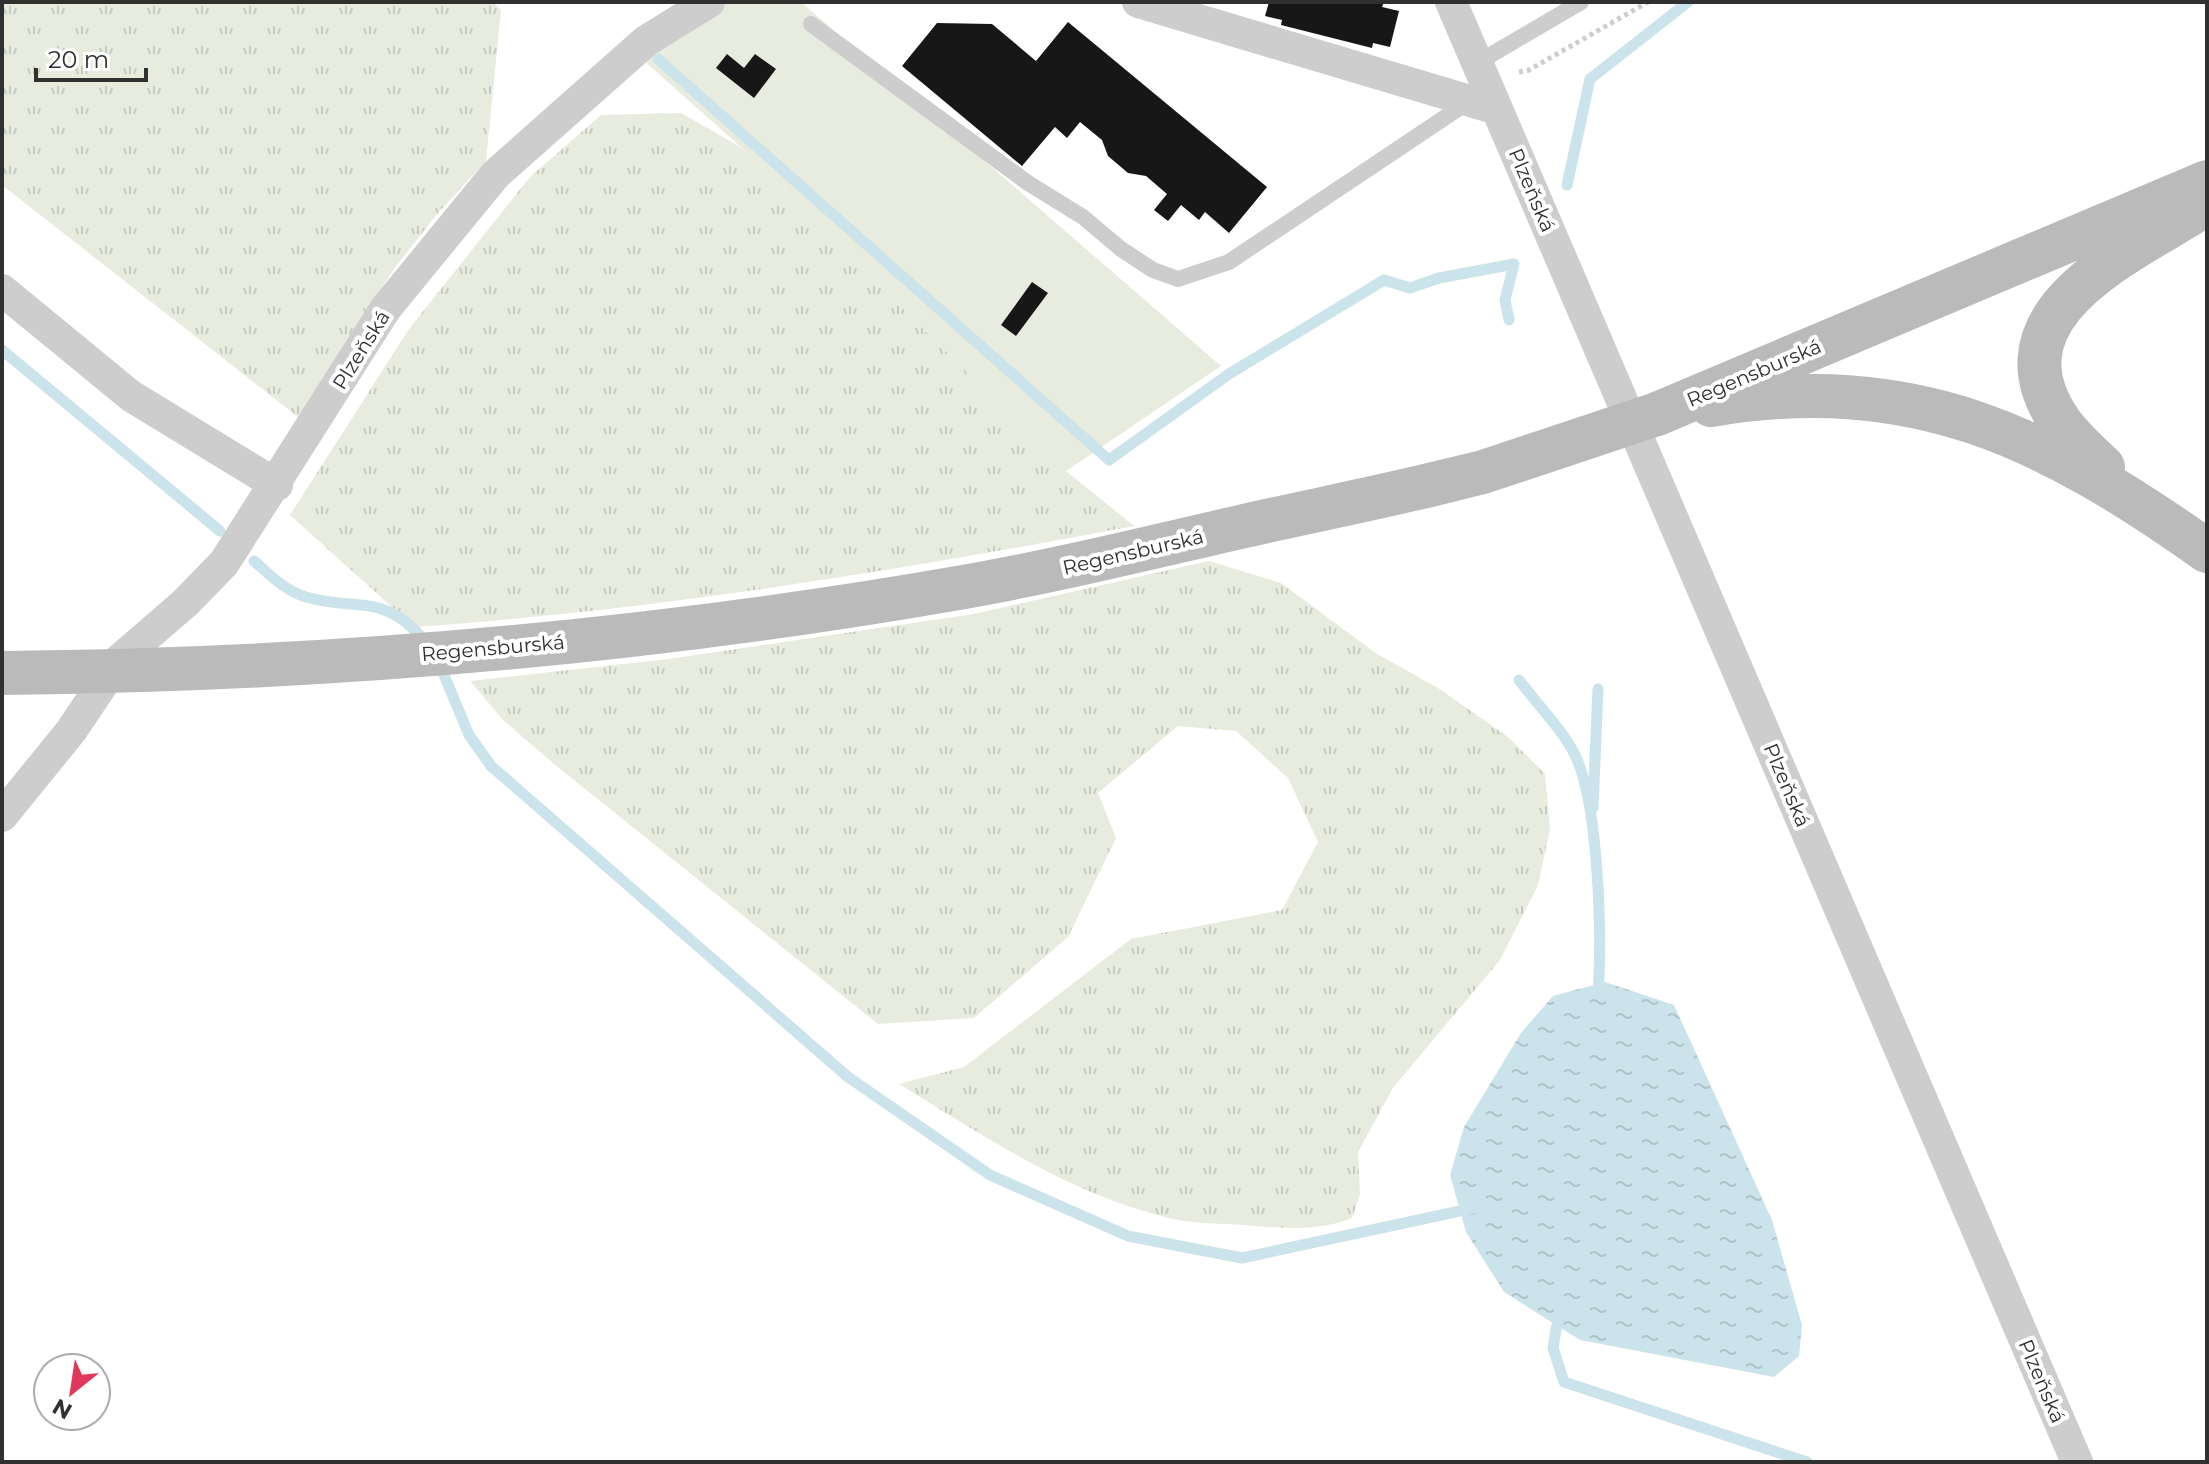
<svg xmlns="http://www.w3.org/2000/svg" width="2209" height="1464" font-family="Montserrat,sans-serif">
<defs>
<pattern id="grass-tufts" width="24" height="20" patternUnits="userSpaceOnUse" patternTransform="scale(2)"><rect width="24" height="20" fill="#e7ecde"/><path d="M3 7l-1-3M5 7V3M7 7l1-3M15 17l-1-3M17 17v-4M19 17l1-3" fill="none" stroke="#c6cbbf"/></pattern>
<pattern id="water-ripples" width="26" height="14" patternUnits="userSpaceOnUse" patternTransform="scale(2)"><rect width="26" height="14" fill="#cbe3eb"/><path d="M2 4q2-2 4 0t4 0M15 11q2-2 4 0t4 0" fill="none" stroke="#afc3ca"/></pattern>
</defs>
<rect width="100%" height="100%" fill="#fff"/>
<!-- grass -->
<path fill="url(#grass-tufts)" d="M2 2H493L501 10 486 161 437 214 394 269 298 417 2 185Z
M681 113 742 148 1066 471 1134 526C895 571 657 610 414 627L290 515 409 329 530 177 601 115Z
M1209 561 1281 583 1377 654 1438 688 1508 737 1545 774 1550 829 1538 885 1500 960 1393 1088 1358 1152 1360 1194 1352 1218C1319 1232 1279 1228 1244 1225 1218 1223 1190 1224 1165 1217 1066 1192 984 1136 899 1084L964 1067 1131 939 1282 910 1318 842 1288 778 1236 731 1178 726 1098 793 1116 838 1068 937 974 1018 878 1024 554 764 503 720 470 681 668 659 974 614Z"/>
<!-- garden -->
<path fill="#e7ecde" d="M678 2H801L1221 366 1066 471 742 148 641 58 701 22Z"/>
<!-- water -->
<path fill="url(#water-ripples)" d="M1605 982 1674 1005 1772 1220 1802 1325 1799 1356 1774 1377 1580 1340 1504 1292 1466 1232 1450 1175 1464 1127 1521 1033 1553 996Z"/>
<g fill="none" stroke-linecap="round" stroke-linejoin="round">
<!-- stream -->
<path stroke="#cbe3eb" stroke-width="11" d="M658 59 1109 460 1229 374 1384 280 1410 288 1439 278 1514 264 1505 300 1509 320
M1567 185 1590 79 1688 2
M2 350 220 531
M254 561C269 574 285 591 306 597 358 612 383 591 426 642
M439 663 469 735 491 766 848 1077 990 1175 1128 1236 1242 1258 1474 1208
M1519 680C1537 704 1562 729 1575 755 1599 804 1602 938 1598 995
M1593 808 1598 689
M1559 1313 1553 1348 1564 1382 1807 1462"/>
</g>
<!-- building -->
<path fill="#171717" d="M1269 2H1384L1382 7 1399 11 1390 47 1373 43 1372 48 1281 25 1282 20 1265 16Z
M1068 22 1267 187 1229 233 1205 212 1199 220 1181 205 1168 221 1154 210 1167 194 1146 176 1128 173 1108 156 1102 140 1080 122 1067 138 1055 127 1022 166 902 66 937 23 992 24 1036 61Z
M727 54 744 68 755 54 776 69 754 98 716 68Z
M1032 282 1048 293 1016 336 1001 325Z"/>
<g fill="none" stroke-linecap="round" stroke-linejoin="round">
<!-- path -->
<path stroke="#cdcdcd" stroke-width="5" stroke-dasharray="4 4" stroke-linecap="butt" d="M1519 72 1529 70 1648 2"/>
<!-- service -->
<path stroke="#cdcdcd" stroke-width="16" d="M811 24 1028 183 1083 217 1121 249 1153 270 1178 279 1229 262 1468 102
M1477 63 1581 2"/>
<!-- minor -->
<path stroke="#cdcdcd" stroke-width="32" d="M1138 2 1497 109 2077 1462
M1451 2 1497 109
M2 290 131 396 277 485
M2 816 71 731 118 661 185 603 224 563 386 308 495 175 646 41 709 2"/>
<!-- secondary -->
<path stroke="#bababa" stroke-width="44" d="M1711 405C1914 371 2046 437 2207 551
M1657 414 2207 182
M2103 467C2088 453 2072 439 2060 422 1987 314 2126 255 2200 208"/>
<!-- secondary-bridge -->
<path stroke="#bababa" stroke-width="44" d="M2 673C322 670 642 643 958 588 1056 571 1152 547 1249 525 1311 511 1372 499 1434 484L1483 472 1657 414"/>
</g>
<g text-anchor="middle" stroke-width="8" stroke-linejoin="round" paint-order="stroke">
<!-- street labels -->
<g font-size="20" fill="#303030" stroke="#fff">
<text transform="translate(1532 190) rotate(67)" y="7">Plzeňská</text>
<text transform="translate(361 350) rotate(-58)" y="7">Plzeňská</text>
<text transform="translate(1754 373) rotate(-23)" y="7">Regensburská</text>
<text transform="translate(1133 552) rotate(-13)" y="7">Regensburská</text>
<text transform="translate(493 648) rotate(-5)" y="7">Regensburská</text>
<text transform="translate(1787 785) rotate(67)" y="7">Plzeňská</text>
<text transform="translate(2042 1381) rotate(67)" y="7">Plzeňská</text>
</g>
</g>
<!-- border -->
<rect width="2209" height="1464" fill="none" stroke="#303030" stroke-width="8"/>
<!-- north arrow -->
<g transform="translate(72 1392) rotate(210)"><circle r="38" fill="#ffffff" stroke="#acacac" stroke-width="2"/>
<path d="M0-6L14 30L0 20L-14 30Z" fill="#e0385a"/>
<text y="-12" font-size="22" font-weight="bold" text-anchor="middle" fill="#303030">N</text>
</g>
<!-- scale -->
<path d="M36 68v12h110v-12" fill="none" stroke="#303030" stroke-width="4"/>
<text x="48" y="68" font-size="24" fill="#303030" stroke="#ffffff" stroke-width="6" paint-order="stroke">20 m</text>
</svg>
